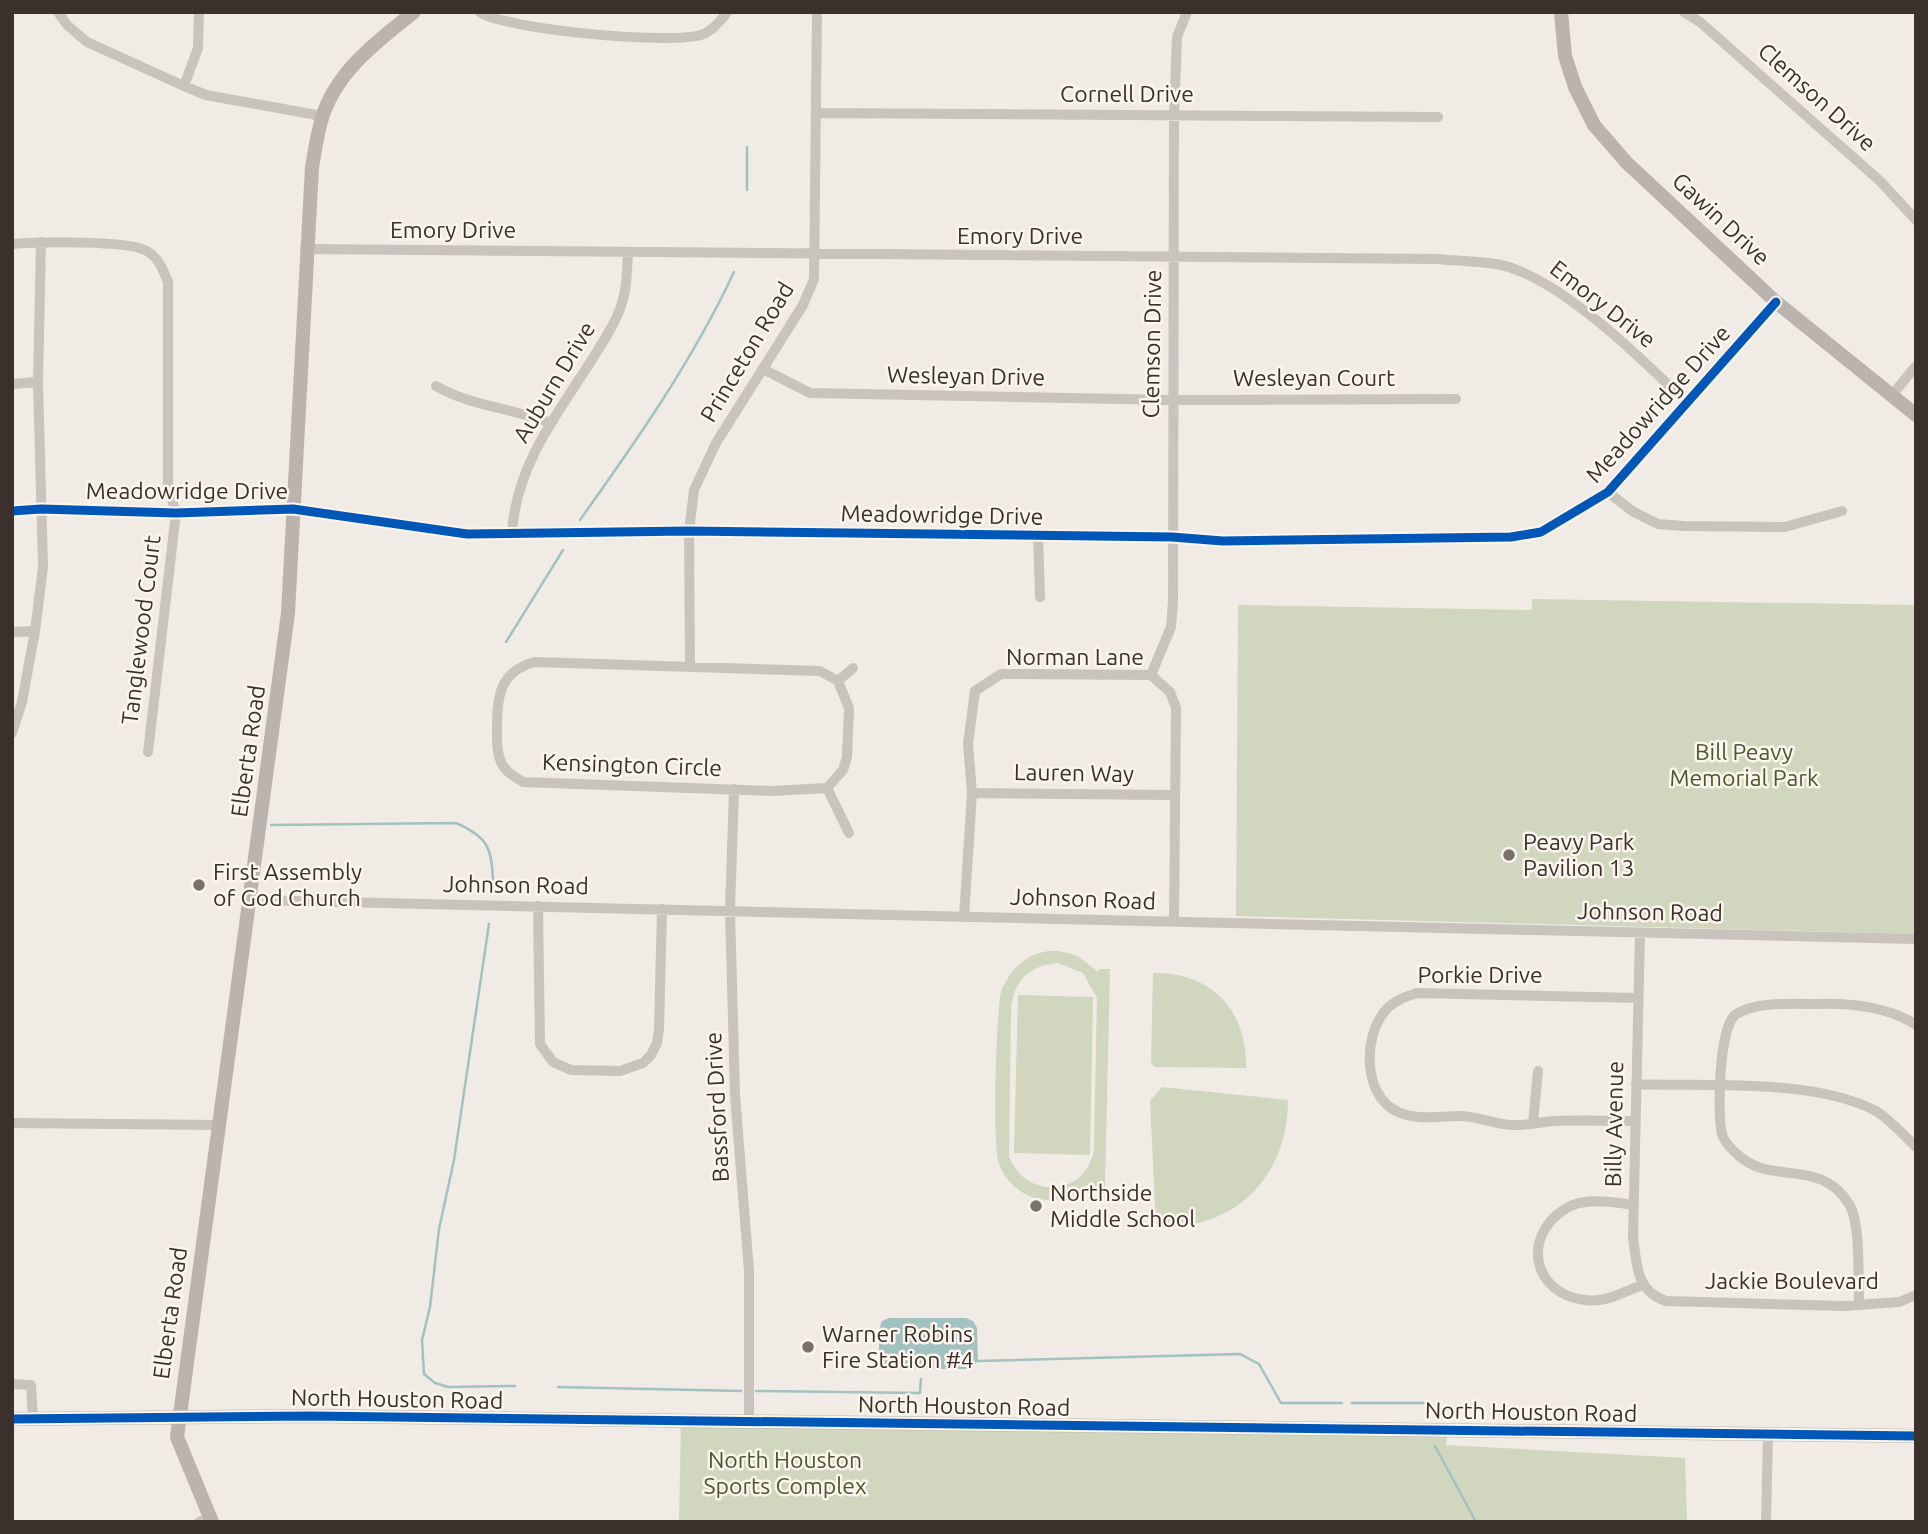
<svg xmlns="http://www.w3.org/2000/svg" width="1928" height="1534" font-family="Ubuntu,sans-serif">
<rect width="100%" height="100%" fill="#f0ebe5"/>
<!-- green -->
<path fill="#d1d6bf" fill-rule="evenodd" d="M1532 599 1916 605V934L1236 916 1238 605 1532 610Z
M1059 951 1078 956 1098 972 1099 969H1110L1105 1188 1093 1187 1092 1181C1077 1195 1059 1203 1038 1199 1020 1195 1006 1181 999 1164 992 1144 996 1017 1001 992 1010 967 1031 949 1059 951ZM1058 963 1083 973 1097 998 1094 1145C1092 1195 1026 1203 1009 1156L1011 1012C1012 983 1028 965 1058 963Z
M1153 973C1212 972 1247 1010 1246 1068L1155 1067 1151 1063Z
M1018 995 1093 997 1090 1155 1014 1153Z
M1162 1087 1288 1100C1288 1176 1235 1232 1156 1226L1150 1101Z
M681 1422 1448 1430 1446 1445 1685 1458 1687 1522H679Z"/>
<!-- water -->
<path fill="#a1c2c1" d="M966 1318 973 1321 977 1328 978 1361 971 1369H888L879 1364V1330L882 1321 889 1318Z"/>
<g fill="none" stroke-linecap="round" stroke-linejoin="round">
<!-- stream -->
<path stroke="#a1c2c1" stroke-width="2.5" d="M747 147V190
M580 520C637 440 693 360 734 272
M506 642 563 550
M271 825 456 823C488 837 492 848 493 882
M489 924 454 1160 439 1229 430 1307 422 1340 424 1374 435 1383 448 1387 515 1386
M978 1361 1240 1354 1259 1364 1281 1403H1342
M558 1387 741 1391
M756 1391 920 1393 921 1379
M1352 1403H1425
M1435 1446 1476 1522"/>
<!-- street -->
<path stroke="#c9c3be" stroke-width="10" d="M58 12 67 25 87 42 184 86 206 95 322 116
M480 12C502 29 676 46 704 34 712 30 722 20 727 12
M1684 12 1700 22 1880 181 1916 220
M184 86 198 48 199 12
M816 113 1438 117
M12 244C37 242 128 240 147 251 159 258 163 270 168 282V486L176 513 148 752
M305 249 1436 259C1457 261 1480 261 1501 265 1560 278 1643 360 1687 403
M765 370 810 393 1172 400 1456 399
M12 384 38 382
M436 386C470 406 513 408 550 423
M1892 395 1916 366
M1608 492 1632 511 1658 524 1683 526 1785 527 1842 511
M12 511 41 509 176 513 293 509 467 534 689 531 1172 537 1223 541 1511 537 1541 532 1608 492 1776 302
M512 532C517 463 557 415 593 358 603 341 615 325 621 306 627 289 627 270 628 252
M1038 535 1040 597
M12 632 35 631
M535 662 820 671 838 681 849 708 847 757 843 770 827 788 773 791 523 782C515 777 506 772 502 764 496 752 497 739 497 726 497 694 501 671 535 662Z
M690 666 689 531 694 490 716 443 803 305 814 279 817 12
M1151 675 1171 627 1173 602 1174 116 1177 37 1187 12
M838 681 853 668
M12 733 22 702 35 631 43 567 38 382 41 242
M827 788 849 833
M734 789 730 910 735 1095 749 1271V1423
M972 793 1175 795
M249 900 1916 939
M538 906 540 1044 553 1062 571 1070 620 1071 643 1063 651 1055 657 1043 659 1029 662 909
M964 917 972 793 968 744 975 691 1001 674 1151 675 1170 692 1176 708 1174 922
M1640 933 1633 1237C1637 1266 1636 1291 1666 1301L1844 1306 1899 1302 1916 1295
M1636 1084C1707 1087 1813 1078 1876 1111 1889 1119 1905 1136 1916 1147
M1635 1121C1608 1121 1581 1120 1554 1121 1540 1122 1526 1126 1512 1125 1494 1124 1477 1116 1459 1116 1437 1116 1417 1121 1396 1111 1363 1094 1363 1037 1385 1011 1393 1001 1405 997 1417 993L1638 998
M12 1123 219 1125
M1533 1123 1538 1071
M1633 1205C1613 1202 1583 1197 1565 1209 1521 1237 1533 1294 1585 1300 1606 1303 1623 1292 1642 1285
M1859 1304C1858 1280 1861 1223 1849 1204 1820 1157 1771 1186 1738 1155 1732 1150 1724 1141 1722 1134 1717 1114 1719 1028 1735 1015 1754 1001 1796 1004 1818 1004 1850 1003 1890 1007 1916 1025
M12 1384 31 1385 33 1419
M199 1522 210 1518
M1766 1522 1768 1434"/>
<!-- secondary -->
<path stroke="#bab3ae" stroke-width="14" d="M1561 12 1565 56 1575 87 1594 125 1626 162 1776 302 1916 415
M12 1419 312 1416 1916 1436
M212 1522 177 1437 288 613 312 167C315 151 317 134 322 118 336 72 377 41 414 12"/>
<defs>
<path id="cycleway" d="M12 511 41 509 176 513 293 509 467 534 689 531 1172 537 1223 541 1511 537 1541 532 1608 492 1776 302
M12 1419 312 1416 1916 1436"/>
</defs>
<!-- cycleway casing -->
<use href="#cycleway" stroke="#fbf5ee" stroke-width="13"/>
<!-- cycleway -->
<use href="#cycleway" stroke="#0057b8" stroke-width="9"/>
</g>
<!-- markers -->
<g fill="#7a716c" stroke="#fbf5ee" stroke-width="2.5">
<circle cx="1509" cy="855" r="7"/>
<circle cx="199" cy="885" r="7"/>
<circle cx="1036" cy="1206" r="7"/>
<circle cx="808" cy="1347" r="7"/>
</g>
<g text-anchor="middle" stroke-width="5" stroke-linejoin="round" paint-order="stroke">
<!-- street labels -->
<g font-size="23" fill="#3b302b" stroke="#fbf5ee">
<text x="1127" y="102">Cornell Drive</text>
<text transform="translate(1817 97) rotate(42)" y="8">Clemson Drive</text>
<text transform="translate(1721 219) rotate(43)" y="8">Gawin Drive</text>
<text x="453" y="238">Emory Drive</text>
<text x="1020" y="244">Emory Drive</text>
<text transform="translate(1603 304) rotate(38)" y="8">Emory Drive</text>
<text transform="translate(1152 344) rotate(-89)" y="8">Clemson Drive</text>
<text transform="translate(747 352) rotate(-59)" y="8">Princeton Road</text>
<text transform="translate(966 376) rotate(1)" y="8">Wesleyan Drive</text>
<text x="1314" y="386">Wesleyan Court</text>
<text transform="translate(554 382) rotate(-59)" y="8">Auburn Drive</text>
<text transform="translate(1658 404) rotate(-48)" y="8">Meadowridge Drive</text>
<text x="187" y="499">Meadowridge Drive</text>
<text transform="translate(942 515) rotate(1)" y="8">Meadowridge Drive</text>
<text transform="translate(141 630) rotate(-83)" y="8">Tanglewood Court</text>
<text x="1075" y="665">Norman Lane</text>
<text transform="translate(248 751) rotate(-82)" y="8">Elberta Road</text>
<text transform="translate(632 765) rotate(2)" y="8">Kensington Circle</text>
<text transform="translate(1074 773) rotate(1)" y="8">Lauren Way</text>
<text transform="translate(516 885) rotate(1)" y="8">Johnson Road</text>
<text transform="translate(1083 899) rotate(2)" y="8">Johnson Road</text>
<text transform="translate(1650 912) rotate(1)" y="8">Johnson Road</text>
<text x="1480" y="983">Porkie Drive</text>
<text transform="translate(717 1107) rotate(-93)" y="8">Bassford Drive</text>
<text transform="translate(1614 1124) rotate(-89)" y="8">Billy Avenue</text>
<text x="1792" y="1289">Jackie Boulevard</text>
<text transform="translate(170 1313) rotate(-82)" y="8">Elberta Road</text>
<text transform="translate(397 1399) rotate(1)" y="8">North Houston Road</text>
<text transform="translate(964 1406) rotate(1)" y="8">North Houston Road</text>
<text transform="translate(1531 1412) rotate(1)" y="8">North Houston Road</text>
</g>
<!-- park labels -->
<g font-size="23" fill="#4a5a2e" stroke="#fbf5ee">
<text x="1744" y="760">Bill Peavy<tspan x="1744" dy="26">Memorial Park</tspan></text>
<text x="785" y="1468">North Houston<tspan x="785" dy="26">Sports Complex</tspan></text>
</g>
<!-- poi labels -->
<g font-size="23" fill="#3b302b" stroke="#fbf5ee" text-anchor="start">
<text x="1523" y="850">Peavy Park<tspan x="1523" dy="26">Pavilion 13</tspan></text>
<text x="213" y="880">First Assembly<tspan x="213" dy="26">of God Church</tspan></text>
<text x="1050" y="1201">Northside<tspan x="1050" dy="26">Middle School</tspan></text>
<text x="822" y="1342">Warner Robins<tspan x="822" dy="26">Fire Station #4</tspan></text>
</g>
</g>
<!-- border -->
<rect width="1928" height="1534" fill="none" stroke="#3b302b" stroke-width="28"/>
</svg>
